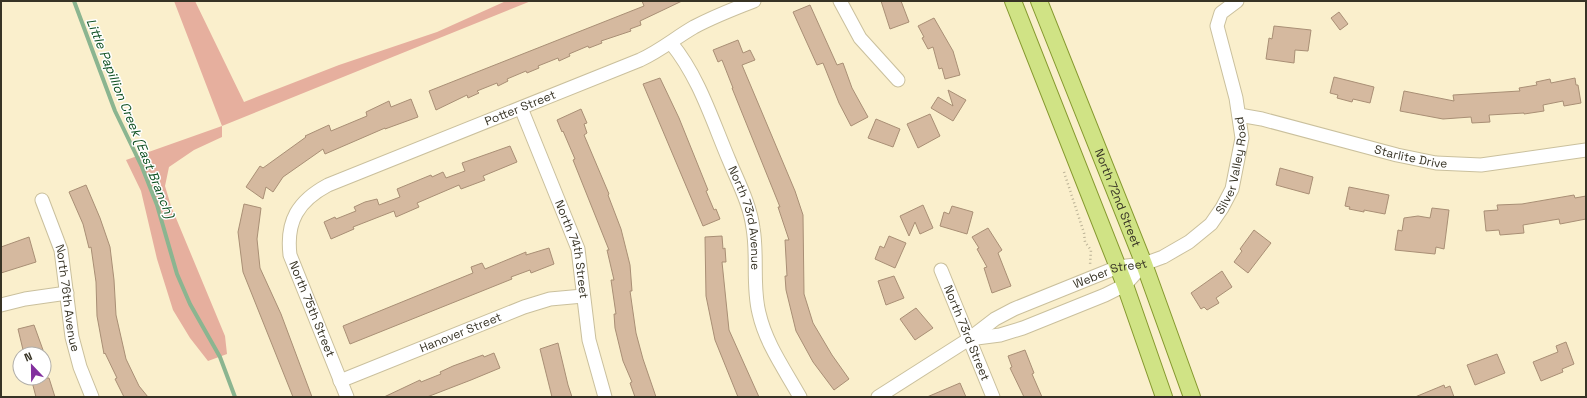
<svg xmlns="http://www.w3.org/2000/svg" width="1587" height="398" font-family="'Space Grotesk',sans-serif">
<rect width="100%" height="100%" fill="#faefcc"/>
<!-- forest -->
<path fill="#e6af9e" d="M174 1H195L244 102 339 65 437 32 506 1H531L222 126V137L194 150 169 167 165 186 171 206 225 336 227 354 208 361 190 338 173 310 157 259 141 191 126 160 222 126Z"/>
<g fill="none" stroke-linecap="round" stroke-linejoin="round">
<!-- stream -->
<path stroke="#8bb590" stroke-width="4" d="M74 1 115 111 142 167 157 205 177 274 190 304 220 357 235 397"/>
</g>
<!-- building -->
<path fill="#d5b99f" stroke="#a98f75" d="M642 1H682L640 21 641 25 630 29 631 31 601 41 602 43 589 48 588 46 569 54 570 56 559 61 558 58 538 66 539 68 527 73 526 71 507 79 508 81 498 86 497 83 477 91 479 93 468 98 467 95 436 110 429 91 644 6Z
M881 1H901L909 22 890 29Z
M810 5 837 65 843 63 852 88 868 117 851 126 839 103 823 63 817 65 793 12Z
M1339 12 1348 24 1340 30 1331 18Z
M934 18 953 51 960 75 945 79 942 68 939 69 933 47 928 49 922 38 924 37 918 26Z
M1274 26 1311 30 1308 51 1295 50 1294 63 1266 59 1269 38 1272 39Z
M738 40 743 53 750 50 755 60 742 65 795 191 803 215 804 294 813 323 832 355 849 379 834 390 813 362 796 331 786 290 785 276H787L785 240H789L778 207H780L732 88H733L722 60 718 62 713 50Z
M1334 77 1374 87 1370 103 1353 99 1352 102 1337 98 1338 95 1330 93Z
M660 78 679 118 708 190 706 191 714 210 716 209 720 219 703 226 643 84Z
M1575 78 1576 85H1578L1581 103 1564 106 1563 101 1543 105 1544 111 1524 114V113L1489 115 1490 122 1472 123 1471 117 1443 119 1400 111 1404 91 1454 101 1453 95 1520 91 1519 88 1537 85 1536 82 1550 79 1551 83Z
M948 90 966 100 953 121 931 108 938 97 953 106Z
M411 99 418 117 385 129V128L325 154 323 149 283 177 273 192 266 187 263 199 246 187 260 166 263 168 306 137 305 136 329 125 331 131 367 116 366 112 389 101 391 107Z
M581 109 587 123 584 124 587 133 584 135 609 194 608 195 621 229 630 265 632 291H630L636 333 643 359 656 397H635L630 383 632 382 623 361 615 328 614 314H616L611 280H614L607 250H609L573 160 575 159 563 131 562 132 557 120Z
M930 114 940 136 918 148 907 124Z
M876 119 900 129 893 147 868 138Z
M510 146 517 162 483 176 485 180 461 189 459 185 417 203 419 207 396 217 394 211 353 227 354 229 331 239 324 222 335 217 336 219 356 211 354 207 365 202 377 199 379 205 400 197 397 189 431 175 432 177 443 172 446 178 465 171 462 163Z
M1280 168 1313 177 1309 194 1276 185Z
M86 185 100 218 110 247 114 280 116 315 126 359 139 386 148 397H124L115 379 117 378 105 353 104 354 97 316 96 282 91 247 89 248 83 224 69 192Z
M1349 187 1389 195 1385 214 1364 210V212L1349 209 1350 207 1345 206Z
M1574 195 1575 198 1586 196V219L1560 224 1559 219 1523 225 1524 233 1500 235 1499 230 1486 231 1484 211 1498 210 1497 205 1522 204Z
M244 204 261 208 257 239 260 268 281 314 312 397H293L243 272 238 232Z
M923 205 933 228 920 234 915 222 909 236 900 216Z
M952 206 973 212 967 234 940 226 944 212 949 214Z
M1432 208 1449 210 1444 249 1436 247 1435 254 1395 250 1398 230 1402 231 1404 218 1418 216 1430 218Z
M988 228 1002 250 998 253 1011 286 992 293 984 268 987 267 977 249 979 248 972 237Z
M1254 230 1271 243 1248 273 1234 262 1242 251 1240 249Z
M722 236 723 249 725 248 726 262H722L729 330 759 397H738L715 340 706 296 705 237Z
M889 236 906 243 895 268 875 259 880 246 884 248Z
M29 237 36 262 1 273V247Z
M549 248 554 264 531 273 530 270 511 277 512 279 350 344 343 326 473 273 471 267 482 263 485 269 526 252V255Z
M1222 271 1232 287 1216 298 1219 303 1207 310 1204 307 1201 309 1191 293Z
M894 276 904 298 886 305 878 281Z
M916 308 933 328 915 340 900 319Z
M34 325 43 350 24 354 18 329Z
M1566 342 1574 364 1562 369 1563 372 1541 381 1533 362 1558 352 1556 346Z
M558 343 568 385 572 397H552L540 349Z
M1025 350 1034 373 1032 374 1042 397H1024L1010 368 1012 367 1008 356Z
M494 353 500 368 471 380 427 397H384L420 380 421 382 441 374 440 372 453 366 483 355 484 357Z
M1497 354 1505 373 1475 385 1467 365Z
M31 378H49L55 397H36Z
M960 383 966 397H927Z
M1444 385 1445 388 1450 386 1454 397H1415Z"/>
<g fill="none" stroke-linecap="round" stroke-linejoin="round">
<defs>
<g id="minor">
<path d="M840 1 860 38 898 80"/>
<path id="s1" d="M671 43C699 77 712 120 729 160 738 182 750 204 753 228 758 256 752 285 759 313 766 344 785 370 800 397"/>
<path id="s2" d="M521 108 578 249 589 340 605 397"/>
<path id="s3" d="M1239 115 1262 119 1397 155 1436 163 1481 165 1586 150"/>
<path id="s4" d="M42 200 61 250 72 337 80 367 92 397"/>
<path id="s5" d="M941 270 993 397"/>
<path d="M1 305 25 299 67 293"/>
<path d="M969 339 1000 335 1023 328 1105 295 1125 285 1144 264"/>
<path id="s6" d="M340 381 524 307 550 299 583 296"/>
<path id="s7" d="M347 397 290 255C286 221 298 201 328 185L640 60C660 51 675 38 694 27 713 17 733 9 754 1"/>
<path id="s8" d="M878 397 969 339 995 319 1014 309 1118 267 1144 264 1163 257 1189 242 1211 224 1222 208 1232 189 1242 138 1236 98 1217 26 1221 13 1237 1"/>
</g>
<g id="major">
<path d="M1013 1 1125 285 1164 397"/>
<path id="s9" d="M1039 1 1144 264 1192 397"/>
</g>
</defs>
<!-- minor casing -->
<use href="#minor" stroke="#cac09d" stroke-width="15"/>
<!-- major casing -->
<use href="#major" stroke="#86992f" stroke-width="18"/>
<!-- path -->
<path stroke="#bab195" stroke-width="2.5" stroke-dasharray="1 3" stroke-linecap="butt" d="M1064 172 1084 233 1085 242 1091 250 1090 265"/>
<!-- minor -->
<use href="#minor" stroke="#fff" stroke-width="13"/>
<!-- major -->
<use href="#major" stroke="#d0e385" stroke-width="16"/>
</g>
<g text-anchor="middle" stroke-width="3" stroke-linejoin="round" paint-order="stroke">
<!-- street labels -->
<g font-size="12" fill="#373325" stroke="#fff">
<text dy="4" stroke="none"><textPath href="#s7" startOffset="446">Potter Street</textPath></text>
<text dy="4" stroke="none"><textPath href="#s3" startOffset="177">Starlite Drive</textPath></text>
<text dy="4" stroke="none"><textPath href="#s8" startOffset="443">Silver Valley Road</textPath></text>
<text dy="4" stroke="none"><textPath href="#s9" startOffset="212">North 72nd Street</textPath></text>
<text dy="4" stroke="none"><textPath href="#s1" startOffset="192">North 73rd Avenue</textPath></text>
<text dy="4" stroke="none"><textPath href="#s2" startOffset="151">North 74th Street</textPath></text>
<text dy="4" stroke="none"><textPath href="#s8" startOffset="265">Weber Street</textPath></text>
<text dy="4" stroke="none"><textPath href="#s4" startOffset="102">North 76th Avenue</textPath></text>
<text transform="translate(312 309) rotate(68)" y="4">North 75th Street</text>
<text dy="4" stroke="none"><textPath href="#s6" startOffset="130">Hanover Street</textPath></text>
<text dy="4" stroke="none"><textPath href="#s5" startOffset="68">North 73rd Street</textPath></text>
</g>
<!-- water labels -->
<g font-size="13" font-style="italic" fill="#105122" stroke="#fff">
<text transform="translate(131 118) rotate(68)" y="5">Little Papillion Creek (East Branch)</text>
</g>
</g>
<!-- border -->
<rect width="1587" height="398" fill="none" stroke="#373325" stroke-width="4"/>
<!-- north arrow -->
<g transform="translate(32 366) rotate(338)"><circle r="19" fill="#ffffff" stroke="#afada8"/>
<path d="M0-3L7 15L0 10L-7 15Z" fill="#822f9e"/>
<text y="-6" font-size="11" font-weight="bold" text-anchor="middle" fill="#373325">N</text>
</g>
</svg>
